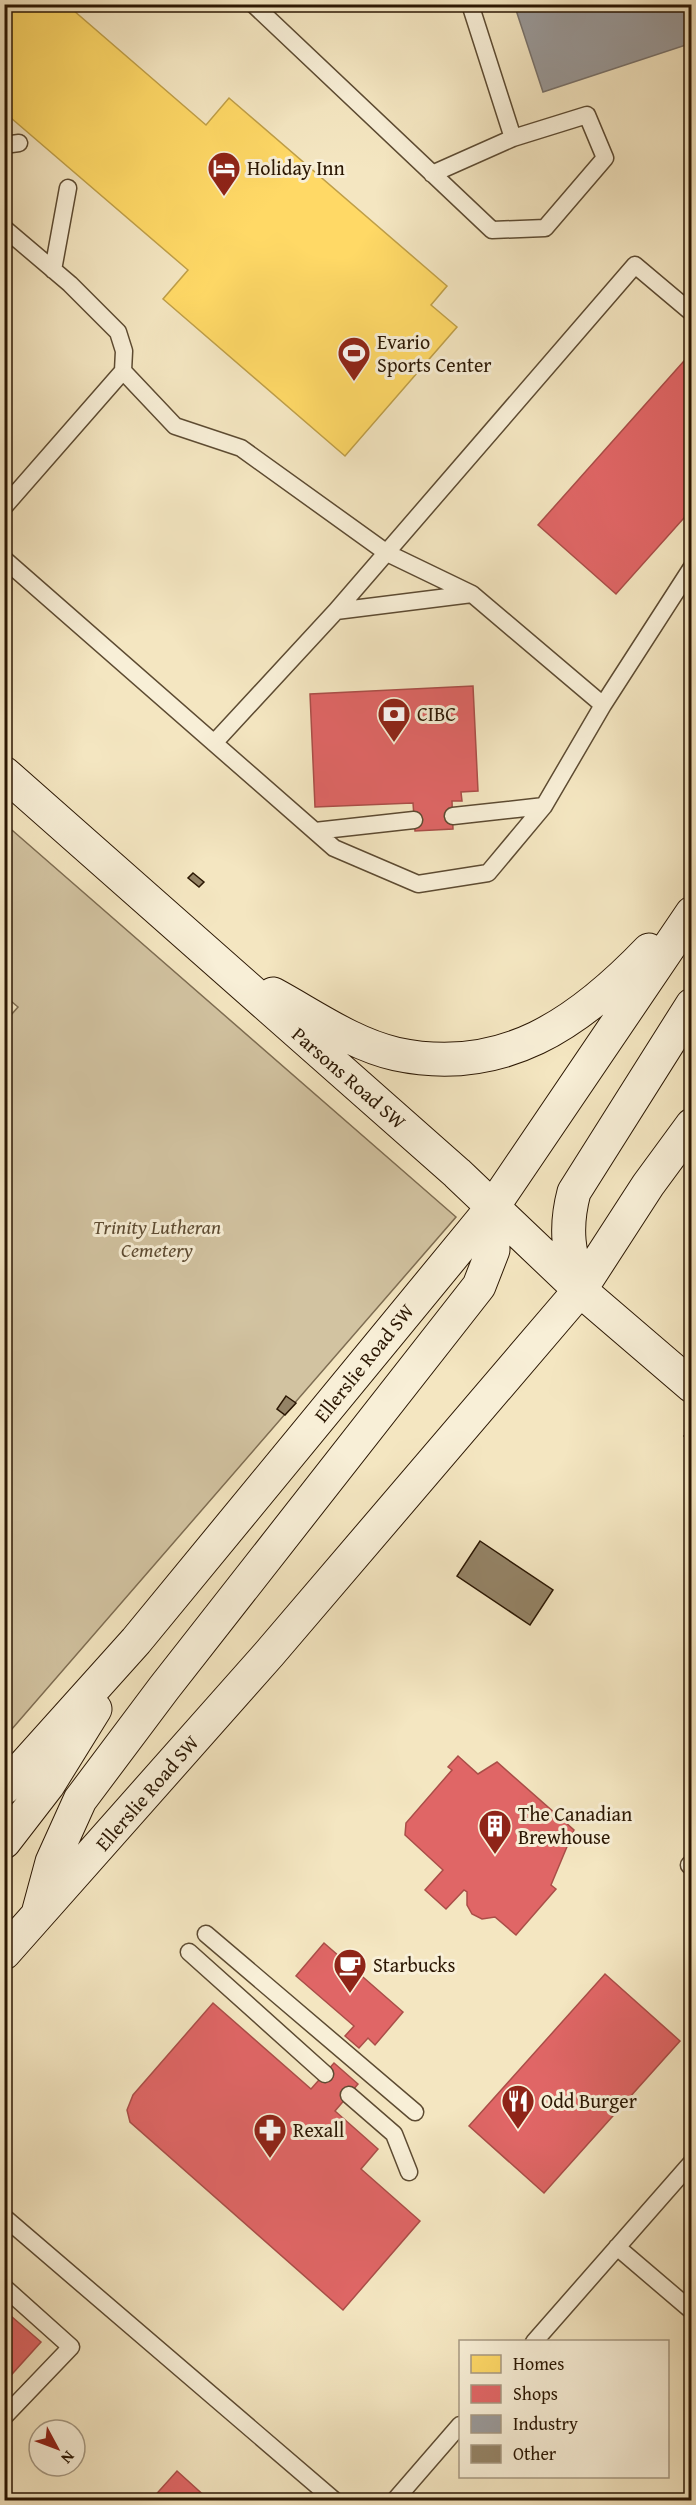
<svg xmlns="http://www.w3.org/2000/svg" width="696" height="2505" font-family="'Gentium Book Plus',serif">
<rect width="100%" height="100%" fill="#f4e6c1"/>
<filter id="stains"><feTurbulence type="fractalNoise" baseFrequency=".00333" numOctaves="4"/><feColorMatrix values="0 0 0 0 .2 0 0 0 0 .09 0 0 0 0 .02 0 0 0 .5 -.17"/></filter>
<radialGradient id="worn" r=".72"><stop offset=".6" stop-color="#630" stop-opacity="0"/><stop offset="1" stop-color="#630" stop-opacity=".3"/></radialGradient>
<!-- green -->
<path fill="#d2c3a1" stroke="#7e6d52" stroke-width="1.5" d="M5 824 456 1217 5 1737 4 1023 18 1007 5 996Z"/>
<!-- homes -->
<path fill="#ffd966" stroke="#bf9f48" stroke-width="1.5" d="M4 4H66L206 125 229 98 447 286 431 305 457 327 345 456 163 299 188 270 4 112Z"/>
<!-- shops -->
<path fill="#e06666" stroke="#aa4e48" stroke-width="1.5" d="M692 352V509L616 594 538 525Z
M473 686 478 791 461 792 462 801H452L453 829 415 831 413 803 315 807 310 694Z
M458 1756 478 1774 497 1762 574 1830 551 1885 556 1889 516 1935 495 1917 482 1919 472 1914 467 1905V1892L464 1890 446 1909 425 1890 443 1870 405 1835 406 1823 452 1770 448 1767Z
M324 1943 403 2012 375 2045 368 2038 359 2048 345 2036 354 2026 296 1976Z
M605 1974 680 2041 544 2193 469 2126Z
M213 2003 311 2089 334 2063 358 2084 335 2111 378 2149 361 2169 420 2221 343 2310 130 2122 127 2110 133 2095Z
M4 2310 41 2342 4 2383Z
M177 2471 209 2500H151Z"/>
<!-- industry -->
<path fill="#999" stroke="#78726c" stroke-width="1.5" d="M514 4H692V43L543 92Z"/>
<!-- building -->
<path fill="#948366" stroke="#2b1703" stroke-width="1.5" d="M193 873 204 882 199 887 188 878Z
M286 1396 296 1403 285 1415 277 1409Z
M690 1430 692 1431V1444L684 1436Z
M480 1541 553 1590 530 1625 457 1576Z"/>
<g fill="none" stroke-linecap="round" stroke-linejoin="round">
<defs>
<path id="lane" d="M253 4 492 230 545 228 605 158 587 115 513 138 470 4
M4 145 19 143
M432 174 513 138
M4 228 70 284 118 332 124 351 123 371 4 507
M53 270 68 188
M123 371 175 426 241 448 387 553 472 594
M4 559 334 848 418 884 488 873 544 806 603 705 472 594 336 611 214 743
M336 611 635 265 692 313
M603 705 692 567
M453 816 544 806
M315 831 414 820
M692 1862 689 1865 692 1867
M206 1934 415 2112
M189 1952 325 2074
M349 2095 394 2134 409 2172
M4 2217 334 2500
M617 2247 692 2311
M4 2287 71 2347 4 2417
M534 2342 692 2162
M395 2500 460 2425"/>
<path id="secondary" d="M4 773 457 1173 580 1290 692 1386
M273 994C312 1015 352 1044 396 1054 503 1077 579 1023 649 950
M580 1290C569 1252 564 1230 574 1192L692 1005
M4 1788 136 1641 492 1208 692 913
M4 1842 48 1785 95 1709
M39 1910 52 1862 80 1800 164 1688 479 1286 493 1250 492 1208
M4 1953 269 1654 580 1290 648 1185 692 1125"/>
</defs>
<!-- lane casing -->
<use href="#lane" stroke="#5d4b32" stroke-width="19"/>
<!-- secondary casing -->
<use href="#secondary" stroke="#2b1703" stroke-width="35"/>
<!-- lane -->
<use href="#lane" stroke="#f8efd7" stroke-width="16"/>
<!-- secondary -->
<use href="#secondary" stroke="#f8efd7" stroke-width="33"/>
</g>
<!-- icons -->
<defs>
<symbol id="hotel-pin" viewBox="-11 -11 22 30"><path d="M0 17L-7.5 6A9.5 9.5 0 1 1 7.5 6Z" fill="#8f2418" stroke="#f8efd7"/><path d="M-6-4.5h1.5V1H6V5H4.5V3h-9V5H-6ZM-4 0a1.8 1.8 0 1 1 3.6 0ZM.5 0V-2.5h3Q6-2.5 6 0Z" fill="#fff"/></symbol>
<symbol id="stadium-pin" viewBox="-11 -11 22 30"><path d="M0 17L-7.5 6A9.5 9.5 0 1 1 7.5 6Z" fill="#8f2418" stroke="#f8efd7"/><path d="M0-5a6.5 5 0 1 0 0 10a6.5 5 0 1 0 0-10ZM-3.5-1.8h7v3.6h-7Z" fill="#fff"/></symbol>
<symbol id="bank-pin" viewBox="-11 -11 22 30"><path d="M0 17L-7.5 6A9.5 9.5 0 1 1 7.5 6Z" fill="#8f2418" stroke="#f8efd7"/><path d="M-6-4H6V4H-6ZM0-2.3a2.3 2.3 0 1 0 0 4.6a2.3 2.3 0 1 0 0-4.6Z" fill="#fff"/></symbol>
<symbol id="building-pin" viewBox="-11 -11 22 30"><path d="M0 17L-7.5 6A9.5 9.5 0 1 1 7.5 6Z" fill="#8f2418" stroke="#f8efd7"/><path d="M-4-6H4V6H1V3H-1V6H-4ZM-2.5-4.3h1.7v1.8h-1.7ZM.8-4.3h1.7v1.8H.8ZM-2.5-1h1.7V.8h-1.7ZM.8-1h1.7V.8H.8Z" fill="#fff"/></symbol>
<symbol id="cafe-pin" viewBox="-11 -11 22 30"><path d="M0 17L-7.5 6A9.5 9.5 0 1 1 7.5 6Z" fill="#8f2418" stroke="#f8efd7"/><path d="M-5.5-4.5H6V0H3Q3 3.5 0 3.5H-2.5Q-5.5 3.5-5.5 0ZM3-3.2v2h1.7v-2ZM-6 4.5H4V6H-6Z" fill="#fff"/></symbol>
<symbol id="restaurant-pin" viewBox="-11 -11 22 30"><path d="M0 17L-7.5 6A9.5 9.5 0 1 1 7.5 6Z" fill="#8f2418" stroke="#f8efd7"/><path d="M-5-6h1v4h1v-4h1v4h1v-4h1v5L-1.5 .5V6h-2V.5L-5-1ZM5-6V6H3V1.5H1.5Q1.5-4 5-6Z" fill="#fff"/></symbol>
<symbol id="pharmacy-pin" viewBox="-11 -11 22 30"><path d="M0 17L-7.5 6A9.5 9.5 0 1 1 7.5 6Z" fill="#8f2418" stroke="#f8efd7"/><path d="M-2-6h4v4h4v4h-4v4h-4v-4h-4v-4h4Z" fill="#fff"/></symbol>
</defs>
<g fill-rule="evenodd">
<use href="#hotel-pin" x="205" y="149" width="38" height="52"/>
<use href="#stadium-pin" x="335" y="334" width="38" height="52"/>
<use href="#bank-pin" x="375" y="695" width="38" height="52"/>
<use href="#building-pin" x="476" y="1807" width="38" height="52"/>
<use href="#cafe-pin" x="331" y="1946" width="38" height="52"/>
<use href="#restaurant-pin" x="499" y="2082" width="38" height="52"/>
<use href="#pharmacy-pin" x="251" y="2111" width="38" height="52"/>
</g>
<g text-anchor="middle" stroke-width="6" stroke-linejoin="round" paint-order="stroke">
<!-- poi labels -->
<g font-size="20" fill="#2b1703" stroke="#f8efd7" text-anchor="start">
<text x="247" y="175">Holiday Inn</text>
<text x="377" y="349">Evario<tspan x="377" dy="23">Sports Center</tspan></text>
<text x="417" y="721">CIBC</text>
<text x="518" y="1821">The Canadian<tspan x="518" dy="23">Brewhouse</tspan></text>
<text x="373" y="1972">Starbucks</text>
<text x="541" y="2108">Odd Burger</text>
<text x="293" y="2137">Rexall</text>
</g>
<!-- street labels -->
<g font-size="20" fill="#2b1703" stroke="#f8efd7">
<text transform="translate(349 1078) rotate(41)" y="7">Parsons Road SW</text>
<text transform="translate(364 1363) rotate(-51)" y="7">Ellerslie Road SW</text>
<text transform="translate(147 1793) rotate(-49)" y="7">Ellerslie Road SW</text>
</g>
<!-- park labels -->
<g font-size="20" font-style="italic" fill="#5d4b32" stroke="#f8efd7">
<text x="157" y="1234">Trinity Lutheran<tspan x="157" dy="23">Cemetery</tspan></text>
</g>
</g>
<!-- margin -->
<rect width="696" height="2505" fill="none" stroke="#f4e6c1" stroke-width="24"/>
<rect x="6" y="6" width="684" height="2493" fill="none" stroke="#2b1703" stroke-width="3"/>
<rect x="12" y="12" width="672" height="2481" fill="none" stroke="#2b1703" stroke-width="1.5"/>
<!-- legend -->
<rect x="459" y="2340" width="210" height="138" fill="#f8efd7" stroke="#a69982" stroke-width="1.5"/>
<rect x="471" y="2355" width="30" height="18" fill="#ffd966" stroke="#a69982" stroke-width="1.5"/>
<text x="513" y="2370" font-size="18" fill="#2b1703">Homes</text>
<rect x="471" y="2385" width="30" height="18" fill="#e06666" stroke="#a69982" stroke-width="1.5"/>
<text x="513" y="2400" font-size="18" fill="#2b1703">Shops</text>
<rect x="471" y="2415" width="30" height="18" fill="#999999" stroke="#a69982" stroke-width="1.5"/>
<text x="513" y="2430" font-size="18" fill="#2b1703">Industry</text>
<rect x="471" y="2445" width="30" height="18" fill="#948366" stroke="#a69982" stroke-width="1.5"/>
<text x="513" y="2460" font-size="18" fill="#2b1703">Other</text>
<!-- north arrow -->
<g transform="translate(57 2448) rotate(131)"><circle r="28" fill="#f8efd7" stroke="#a69982" stroke-width="1.5"/>
<path d="M0-4.5L10 22L0 15L-10 22Z" fill="#8f2418"/>
<text y="-9" font-size="16" font-weight="bold" text-anchor="middle" fill="#2b1703">N</text>
</g>
<rect width="100%" height="100%" filter="url(#stains)"/>
<rect width="100%" height="100%" fill="url(#worn)"/>
</svg>
